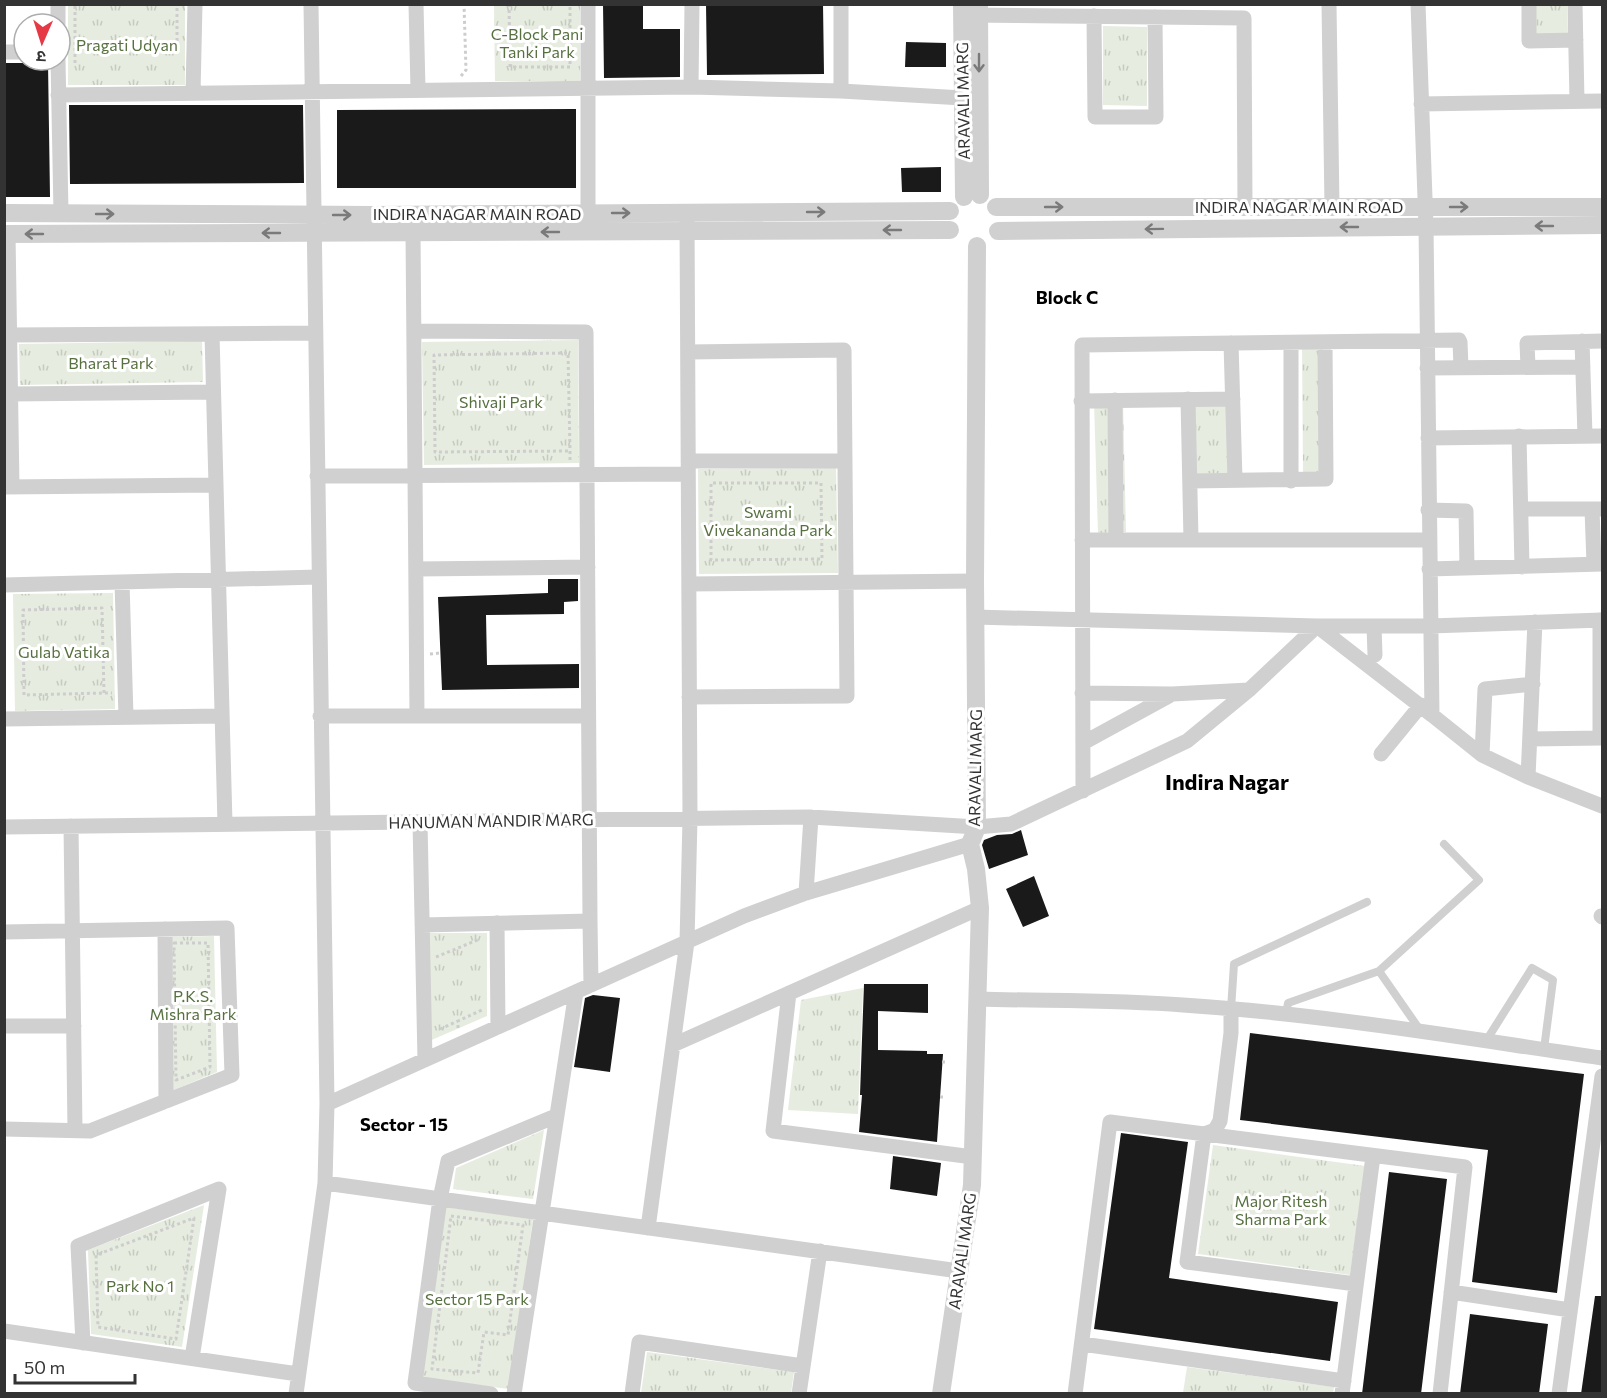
<svg xmlns="http://www.w3.org/2000/svg" width="1607" height="1398" font-family="Commissioner,'Noto Sans Devanagari',sans-serif">
<defs>
<pattern id="park-tufts" width="24" height="20" patternUnits="userSpaceOnUse" patternTransform="scale(1.5)"><rect width="24" height="20" fill="#e6ecdf"/><path d="M3 7l-1-3M5 7V3M7 7l1-3M15 17l-1-3M17 17v-4M19 17l1-3" fill="none" stroke="#c6cbc0"/></pattern>
</defs>
<rect width="100%" height="100%" fill="#fff"/>
<!-- park -->
<path fill="url(#park-tufts)" d="M68 5H185V85H68Z
M494 5H580V81H495Z
M1530 5H1567L1568 35 1531 36Z
M1103 26 1147 27V106L1103 105Z
M578 340 579 463 424 465 422 342Z
M202 341 203 382 20 385 19 344Z
M1331 343 1333 472H1303L1302 344Z
M1233 400 1235 473 1194 474 1193 401Z
M1123 401 1126 532 1098 533 1094 402Z
M836 468 838 573 699 574 698 469Z
M113 593 115 709 15 711 13 594Z
M428 933H487V1016L427 1042Z
M214 936 217 1072 171 1091 169 937Z
M863 988 858 1114 788 1110 801 1000Z
M544 1130 533 1199 453 1189 456 1168Z
M1213 1145 1365 1166 1350 1275 1198 1254Z
M204 1205 182 1347 91 1334 88 1250Z
M445 1207 533 1219 509 1389 420 1378Z
M647 1352 794 1372 791 1393H641Z
M1187 1367 1334 1387 1333 1393H1183Z"/>
<!-- building -->
<path fill="#1a1a1a" d="M603 4H643V29H680V77L604 78Z
M706 4H823L824 74 707 75Z
M906 42 946 43V67H905Z
M4 63H48L50 197H4Z
M69 105H303L304 183 70 184Z
M576 109V188H337V110Z
M941 167V192H902L901 168Z
M548 579H578V601L564 602V614L486 615 487 665 579 664V688L442 690 438 597 548 593Z
M1021 830 1028 855 989 869 982 845 984 840 997 835 1012 834Z
M1034 876 1049 916 1023 927 1006 889Z
M864 984H928V1013L878 1011V1050L927 1051V1054H943L937 1142 859 1132 862 1095H860Z
M593 995 620 998 610 1072 574 1067 585 998Z
M1250 1033 1584 1074 1557 1293 1472 1282 1488 1150 1240 1120Z
M1121 1133 1188 1142 1169 1278 1338 1302 1330 1361 1094 1329Z
M893 1156 941 1163 937 1196 890 1189Z
M1389 1172 1447 1179 1421 1394H1362Z
M1595 1296H1602V1394H1581Z
M1470 1314 1548 1324 1539 1394H1460Z"/>
<g fill="none" stroke-linecap="round" stroke-linejoin="round">
<!-- path -->
<path stroke="#cdcdcd" stroke-width="3" stroke-dasharray="3 3" stroke-linecap="butt" d="M509 4 510 67H570V4
M177 47V4
M75 63V4
M461 76 466 70 464 4
M570 460V451L568 353 434 355 435 452 570 451
M702 525H711V560L822 559 821 483H711V525
M430 654 440 653
M104 693 102 608 23 610 24 695 104 693H112
M174 943H208L210 1067 176 1080Z
M436 957 480 939
M458 1028V1021L482 1010V1008
M440 1029 458 1021
M942 1062H945
M940 1097H943
M451 1216 523 1225 508 1335 484 1332 478 1373 432 1369Z
M194 1218 176 1339 98 1327 96 1255Z"/>
<!-- service -->
<path stroke="#d0d0d0" stroke-width="8" d="M1379 971 1420 1030
M1231 1009 1234 964 1367 902
M1286 1014 1288 1003 1379 971 1479 880 1444 844
M1486 1041 1532 968 1553 980 1544 1049"/>
<!-- minor -->
<path stroke="#d0d0d0" stroke-width="15" d="M416 4 418 90
M1329 4 1332 207
M1418 4 1426 226 1432 715 1482 755 1528 777 1602 806
M1529 4V41L1576 40
M1575 4 1577 101
M968 15 1244 18 1245 207
M1094 16 1095 117H1156L1155 17
M58 24V4
M4 52H24
M58 60 61 213
M691 87 692 4
M841 91V4
M193 93 195 4
M58 95 691 87 841 91 963 98
M1421 104 1602 101
M588 213V4
M413 232 417 716
M8 234 12 487
M414 331 586 332 590 921
M212 334 225 824
M9 335 314 333
M1582 341 1585 436
M1231 343 1235 480
M688 352 844 350 847 696 689 697
M1528 367 1527 343 1602 341
M1427 368 1583 367
M10 394 213 392
M1188 399 1191 540
M1115 400 1116 540
M1081 401 1233 399
M1519 436 1522 567
M1428 438 1602 436
M688 461H845
M317 476 688 474
M1190 481 1326 479 1325 342
M1291 481V343
M4 487 216 485
M1521 509H1602
M1592 509 1594 564
M1428 510 1466 511 1467 568
M1082 540H1428
M416 569 588 567
M1429 569 1602 564
M122 582 126 717
M689 584 975 581
M4 585 318 577
M975 617 1317 626H1430L1602 620
M1600 620V738
M1374 626 1375 655
M1082 693 1172 694 1249 690
M320 716H588
M4 719 222 716
M1530 739 1602 738
M1083 743 1169 696
M1381 754 1421 705
M1482 755 1485 689 1533 684
M1528 777 1535 622
M1083 791 1082 345 1459 340 1460 342 1461 367
M420 822 425 1060
M71 826 75 1130
M4 827 811 817 977 827 1011 824 1187 741 1249 690 1317 626 1432 715
M806 893 811 817
M1601 916 1602 917
M497 923 498 1027
M422 925 590 921 591 985
M165 929 166 1101
M4 932 227 928 232 1075 90 1131 4 1129
M789 993 773 1131 973 1157
M978 999C1046 1001 1115 1000 1183 1005 1324 1014 1463 1038 1602 1058
M1231 1009V1033L1220 1121 1215 1130 1204 1134 1187 1262 1356 1284
M4 1026H74
M673 1045 980 908
M327 1104 744 916 806 893 970 844
M325 1183 959 1271
M648 1228 687 942 690 819 687 219
M1451 1292 1570 1310
M4 1331 298 1374
M83 1343 78 1246 219 1189 192 1358
M1082 1344 1344 1381
M296 1394 325 1183 327 1104 311 4
M491 1394 415 1383 440 1199 448 1161 556 1116
M514 1394 576 992
M632 1394 639 1342 803 1366
M799 1394 820 1251
M1075 1394 1110 1122 1465 1167 1440 1394
M1342 1394 1373 1156
M1559 1394 1602 1076"/>
<!-- tertiary -->
<path stroke="#d0d0d0" stroke-width="18" d="M962 4 964 197
M979 4 980 195
M996 207H1602
M4 213 372 215 950 211
M998 231 1602 225
M4 234 950 230
M941 1394 972 1185 980 908 976 869 970 844 977 827 975 581 977 246"/>
</g>
<!-- one-way arrows -->
<defs><path id="oneway-shaft" d="M-6 0H5M1.5-3L5.5 0L1.5 3" fill="none" stroke-width="1.6" stroke-linecap="round" stroke-linejoin="round" transform="scale(1.5)"/></defs>
<g stroke="#7a7a7a">
<use href="#oneway-shaft" transform="translate(979 63) rotate(90)"/>
<use href="#oneway-shaft" transform="translate(1054 207)"/>
<use href="#oneway-shaft" transform="translate(1459 207)"/>
<use href="#oneway-shaft" transform="translate(816 212)"/>
<use href="#oneway-shaft" transform="translate(621 213)"/>
<use href="#oneway-shaft" transform="translate(105 214)"/>
<use href="#oneway-shaft" transform="translate(342 215)"/>
<use href="#oneway-shaft" transform="translate(1544 226) rotate(180)"/>
<use href="#oneway-shaft" transform="translate(1349 227) rotate(180)"/>
<use href="#oneway-shaft" transform="translate(1154 229) rotate(179)"/>
<use href="#oneway-shaft" transform="translate(892 230) rotate(180)"/>
<use href="#oneway-shaft" transform="translate(550 232) rotate(180)"/>
<use href="#oneway-shaft" transform="translate(271 233) rotate(180)"/>
<use href="#oneway-shaft" transform="translate(34 234) rotate(180)"/>
</g>
<g text-anchor="middle" stroke-width="6" stroke-linejoin="round" paint-order="stroke">
<!-- park labels -->
<g font-size="16" fill="#56703f" stroke="#fff">
<text x="537" y="40">C-Block Pani<tspan x="537" dy="18">Tanki Park</tspan></text>
<text x="127" y="51">Pragati Udyan</text>
<text x="111" y="369">Bharat Park</text>
<text x="501" y="408">Shivaji Park</text>
<text x="768" y="518">Swami<tspan x="768" dy="18">Vivekananda Park</tspan></text>
<text x="64" y="658">Gulab Vatika</text>
<text x="193" y="1002">P.K.S.<tspan x="193" dy="18">Mishra Park</tspan></text>
<text x="1281" y="1207">Major Ritesh<tspan x="1281" dy="18">Sharma Park</tspan></text>
<text x="140" y="1292">Park No 1</text>
<text x="477" y="1305">Sector 15 Park</text>
</g>
<!-- street labels -->
<g font-size="16" fill="#333" stroke="#fff">
<text transform="translate(963 101) rotate(-91)" y="6">ARAVALI MARG</text>
<text x="1299" y="213">INDIRA NAGAR MAIN ROAD</text>
<text x="477" y="220">INDIRA NAGAR MAIN ROAD</text>
<text transform="translate(975 768) rotate(-89)" y="6">ARAVALI MARG</text>
<text transform="translate(491 821) rotate(-1)" y="6">HANUMAN MANDIR MARG</text>
<text transform="translate(962 1251) rotate(-82)" y="6">ARAVALI MARG</text>
</g>
<!-- neighbourhood labels -->
<g font-size="18" font-weight="bold" fill="#000" stroke="#fff">
<text x="1067" y="304">Block C</text>
<text x="404" y="1131">Sector - 15</text>
</g>
<!-- district labels -->
<g font-size="22" font-weight="bold" fill="#000" stroke="#fff">
<text x="1227" y="790">Indira Nagar</text>
</g>
</g>
<!-- border -->
<rect width="1607" height="1398" fill="none" stroke="#333333" stroke-width="12"/>
<!-- north arrow -->
<g transform="translate(42 42) rotate(183)"><circle r="28" fill="#ffffff" stroke="#adadad" stroke-width="1.5"/>
<path d="M0-4.5L10 22L0 15L-10 22Z" fill="#e63946"/>
<text y="-9" font-size="16" font-weight="bold" text-anchor="middle" fill="#333333">उ</text>
</g>
<!-- scale -->
<path d="M15 1374v9h120v-9" fill="none" stroke="#333333" stroke-width="3"/>
<text x="24" y="1374" font-size="18" fill="#333333" stroke="#ffffff" stroke-width="4.5" paint-order="stroke">50 m</text>
</svg>
